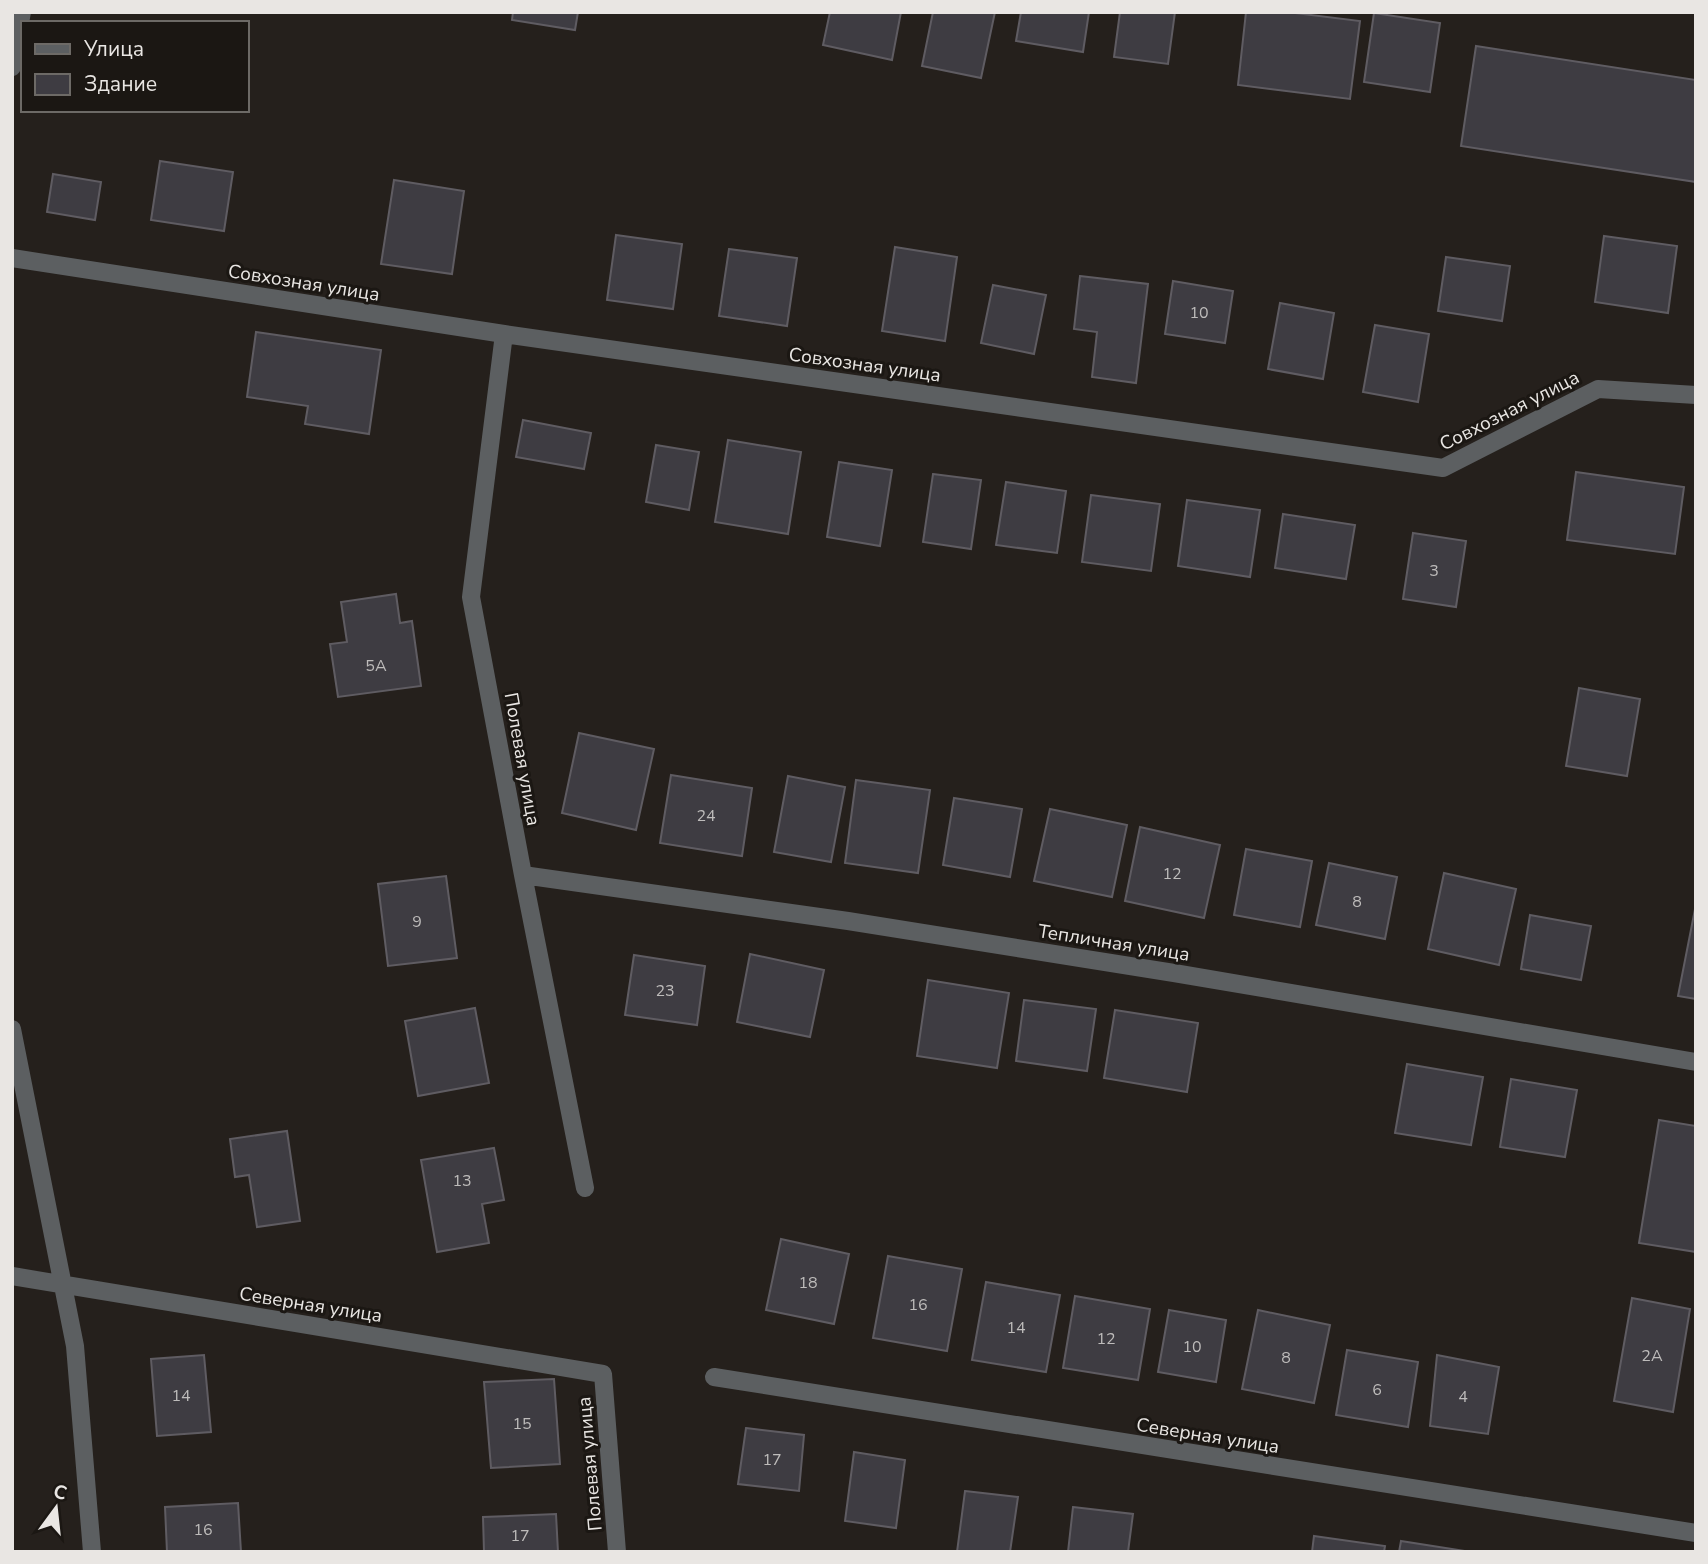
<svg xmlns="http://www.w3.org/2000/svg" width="1708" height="1564" font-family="'Nunito Sans',sans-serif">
<rect width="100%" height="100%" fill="#25201c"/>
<!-- building -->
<path fill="#3e3c42" stroke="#5f5c62" stroke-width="2" d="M513 12H578L575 30 512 20Z
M830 12H901L892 60 823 45Z
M933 12H995L981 78 922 66Z
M1021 12H1089L1083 52 1016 41Z
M1120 12H1175L1168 64 1114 57Z
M1246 12H1287L1360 21 1350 99 1238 85Z
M1374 13 1440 23 1430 92 1364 82Z
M1476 46 1696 80V182L1461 146Z
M160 161 233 172 224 231 151 220Z
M53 174 101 182 95 220 47 212Z
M394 180 464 191 452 274 381 264Z
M616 235 682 244 673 309 607 300Z
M1604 236 1677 246 1668 313 1595 302Z
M895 247 957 257 945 341 882 331Z
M729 249 797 258 787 326 719 316Z
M1446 257 1510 266 1502 321 1438 311Z
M1080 276 1148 284 1136 383 1092 377 1097 332 1074 329Z
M1173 281 1233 291 1225 343 1165 334Z
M993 285 1046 295 1034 354 981 343Z
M1280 303 1334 313 1323 379 1268 369Z
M1375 325 1429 334 1418 402 1363 392Z
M256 332 381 350 369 434 305 424 308 406 247 397Z
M523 420 591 433 584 469 516 457Z
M728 440 801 452 788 534 715 522Z
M656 445 699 452 689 510 646 502Z
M839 462 892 470 880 546 827 537Z
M1576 472 1684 487 1675 554 1567 540Z
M933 474 981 480 971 549 923 542Z
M1006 482 1066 491 1057 553 996 545Z
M1091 495 1160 504 1151 571 1082 562Z
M1187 500 1260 510 1250 577 1178 566Z
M1283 514 1355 525 1346 579 1275 568Z
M1413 533 1466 541 1456 607 1403 599Z
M396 594 400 623 412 621 421 686 338 697 330 644 347 642 341 602Z
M1579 688 1640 699 1627 776 1566 766Z
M579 733 654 749 636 830 562 813Z
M671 775 752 788 742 856 660 843Z
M788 776 845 787 831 862 774 852Z
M856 780 930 790 918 873 845 863Z
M954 798 1022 809 1010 877 943 865Z
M1050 809 1127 825 1112 897 1034 881Z
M1140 827 1220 845 1204 918 1125 901Z
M1246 849 1312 861 1300 927 1234 915Z
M1329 863 1397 877 1385 939 1316 925Z
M1444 873 1516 889 1499 965 1428 949Z
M446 876 457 958 388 966 378 884Z
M1696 904V999L1678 996Z
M1530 915 1591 926 1581 980 1521 969Z
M750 954 824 970 810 1037 737 1022Z
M634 955 705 966 697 1025 625 1015Z
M928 980 1009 993 997 1068 917 1056Z
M1024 1000 1096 1009 1087 1071 1016 1061Z
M475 1008 489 1083 418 1096 405 1021Z
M1115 1010 1198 1023 1187 1092 1104 1078Z
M1407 1064 1483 1077 1471 1145 1395 1133Z
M1511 1079 1577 1090 1565 1157 1500 1147Z
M1659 1120 1696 1126V1252L1639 1243Z
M287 1131 300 1221 257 1227 249 1175 235 1177 230 1139Z
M494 1148 504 1200 482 1204 489 1243 437 1252 421 1160Z
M781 1239 849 1254 834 1324 766 1310Z
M888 1256 962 1269 947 1351 873 1338Z
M986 1282 1060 1295 1046 1372 972 1360Z
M1075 1296 1150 1309 1138 1380 1063 1368Z
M1632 1298 1690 1309 1673 1412 1614 1401Z
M1169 1310 1226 1320 1216 1382 1158 1372Z
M1258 1310 1330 1325 1314 1403 1242 1389Z
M1347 1350 1418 1362 1408 1427 1336 1415Z
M204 1355 211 1432 157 1436 151 1359Z
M1437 1355 1499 1367 1488 1434 1430 1426Z
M554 1379 560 1464 491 1468 484 1382Z
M746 1428 804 1435 799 1491 738 1484Z
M854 1452 905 1460 896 1528 845 1521Z
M965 1491 1018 1497 1010 1552H957Z
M238 1503 241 1552H167L165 1507Z
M1073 1507 1133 1514 1128 1552H1068Z
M556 1514 558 1552H484L483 1517Z
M1314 1536 1385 1546 1384 1552H1312Z
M1401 1541 1471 1552H1399Z"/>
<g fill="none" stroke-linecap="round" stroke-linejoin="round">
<!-- street -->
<path stroke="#5c5f61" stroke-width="18" d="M12 67 22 12
M12 258 504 334 1443 468 1598 389 1696 395
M504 334 471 597 523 875 585 1188
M523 875 848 921 1174 973 1696 1062
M12 1029 75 1346 92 1552
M12 1276 603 1374 617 1552
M714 1377 1696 1533"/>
</g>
<g text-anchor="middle" stroke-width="6" stroke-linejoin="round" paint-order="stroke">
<!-- number labels -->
<g font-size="16" fill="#bebcbb">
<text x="1199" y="318">10</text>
<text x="1434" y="576">3</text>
<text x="376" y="671">5А</text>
<text x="706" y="821">24</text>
<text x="1172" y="879">12</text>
<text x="1357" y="907">8</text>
<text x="417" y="927">9</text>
<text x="665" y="996">23</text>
<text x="462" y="1186">13</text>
<text x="808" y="1288">18</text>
<text x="918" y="1310">16</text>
<text x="1016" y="1333">14</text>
<text x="1106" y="1344">12</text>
<text x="1192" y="1352">10</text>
<text x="1652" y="1361">2А</text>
<text x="1286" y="1363">8</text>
<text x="1377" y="1395">6</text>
<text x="181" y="1401">14</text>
<text x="1463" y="1402">4</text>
<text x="522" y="1429">15</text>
<text x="772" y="1465">17</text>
<text x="203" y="1535">16</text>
<text x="520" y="1541">17</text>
</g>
<!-- street labels -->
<g font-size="19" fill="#e9e6e3" stroke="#1b1713">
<text transform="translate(304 282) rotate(9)" y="7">Совхозная улица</text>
<text transform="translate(865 364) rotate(8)" y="7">Совхозная улица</text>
<text transform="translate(1509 410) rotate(-27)" y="7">Совхозная улица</text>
<text transform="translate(523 759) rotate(80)" y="7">Полевая улица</text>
<text transform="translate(1114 942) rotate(9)" y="7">Тепличная улица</text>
<text transform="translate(311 1304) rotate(9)" y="7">Северная улица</text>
<text transform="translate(1208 1435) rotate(9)" y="7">Северная улица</text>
<text transform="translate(589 1464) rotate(-95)" y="7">Полевая улица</text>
</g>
</g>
<!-- border -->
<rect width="1708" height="1564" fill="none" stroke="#e9e6e3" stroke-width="28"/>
<!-- legend -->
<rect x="21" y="21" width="228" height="91" fill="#1b1713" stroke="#6d6a66" stroke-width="2"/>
<rect x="35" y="44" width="35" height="10" fill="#5c5f61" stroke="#6d6a66" stroke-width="2"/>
<text x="84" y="56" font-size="21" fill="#e9e6e3">Улица</text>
<rect x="35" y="74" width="35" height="21" fill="#3e3c42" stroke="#6d6a66" stroke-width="2"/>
<text x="84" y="91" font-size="21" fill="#e9e6e3">Здание</text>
<!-- north arrow -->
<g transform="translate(56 1508) rotate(15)" stroke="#1b1713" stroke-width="5" paint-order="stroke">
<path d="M0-5L12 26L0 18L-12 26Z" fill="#e9e6e3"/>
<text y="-10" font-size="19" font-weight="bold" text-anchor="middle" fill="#e9e6e3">С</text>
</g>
</svg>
